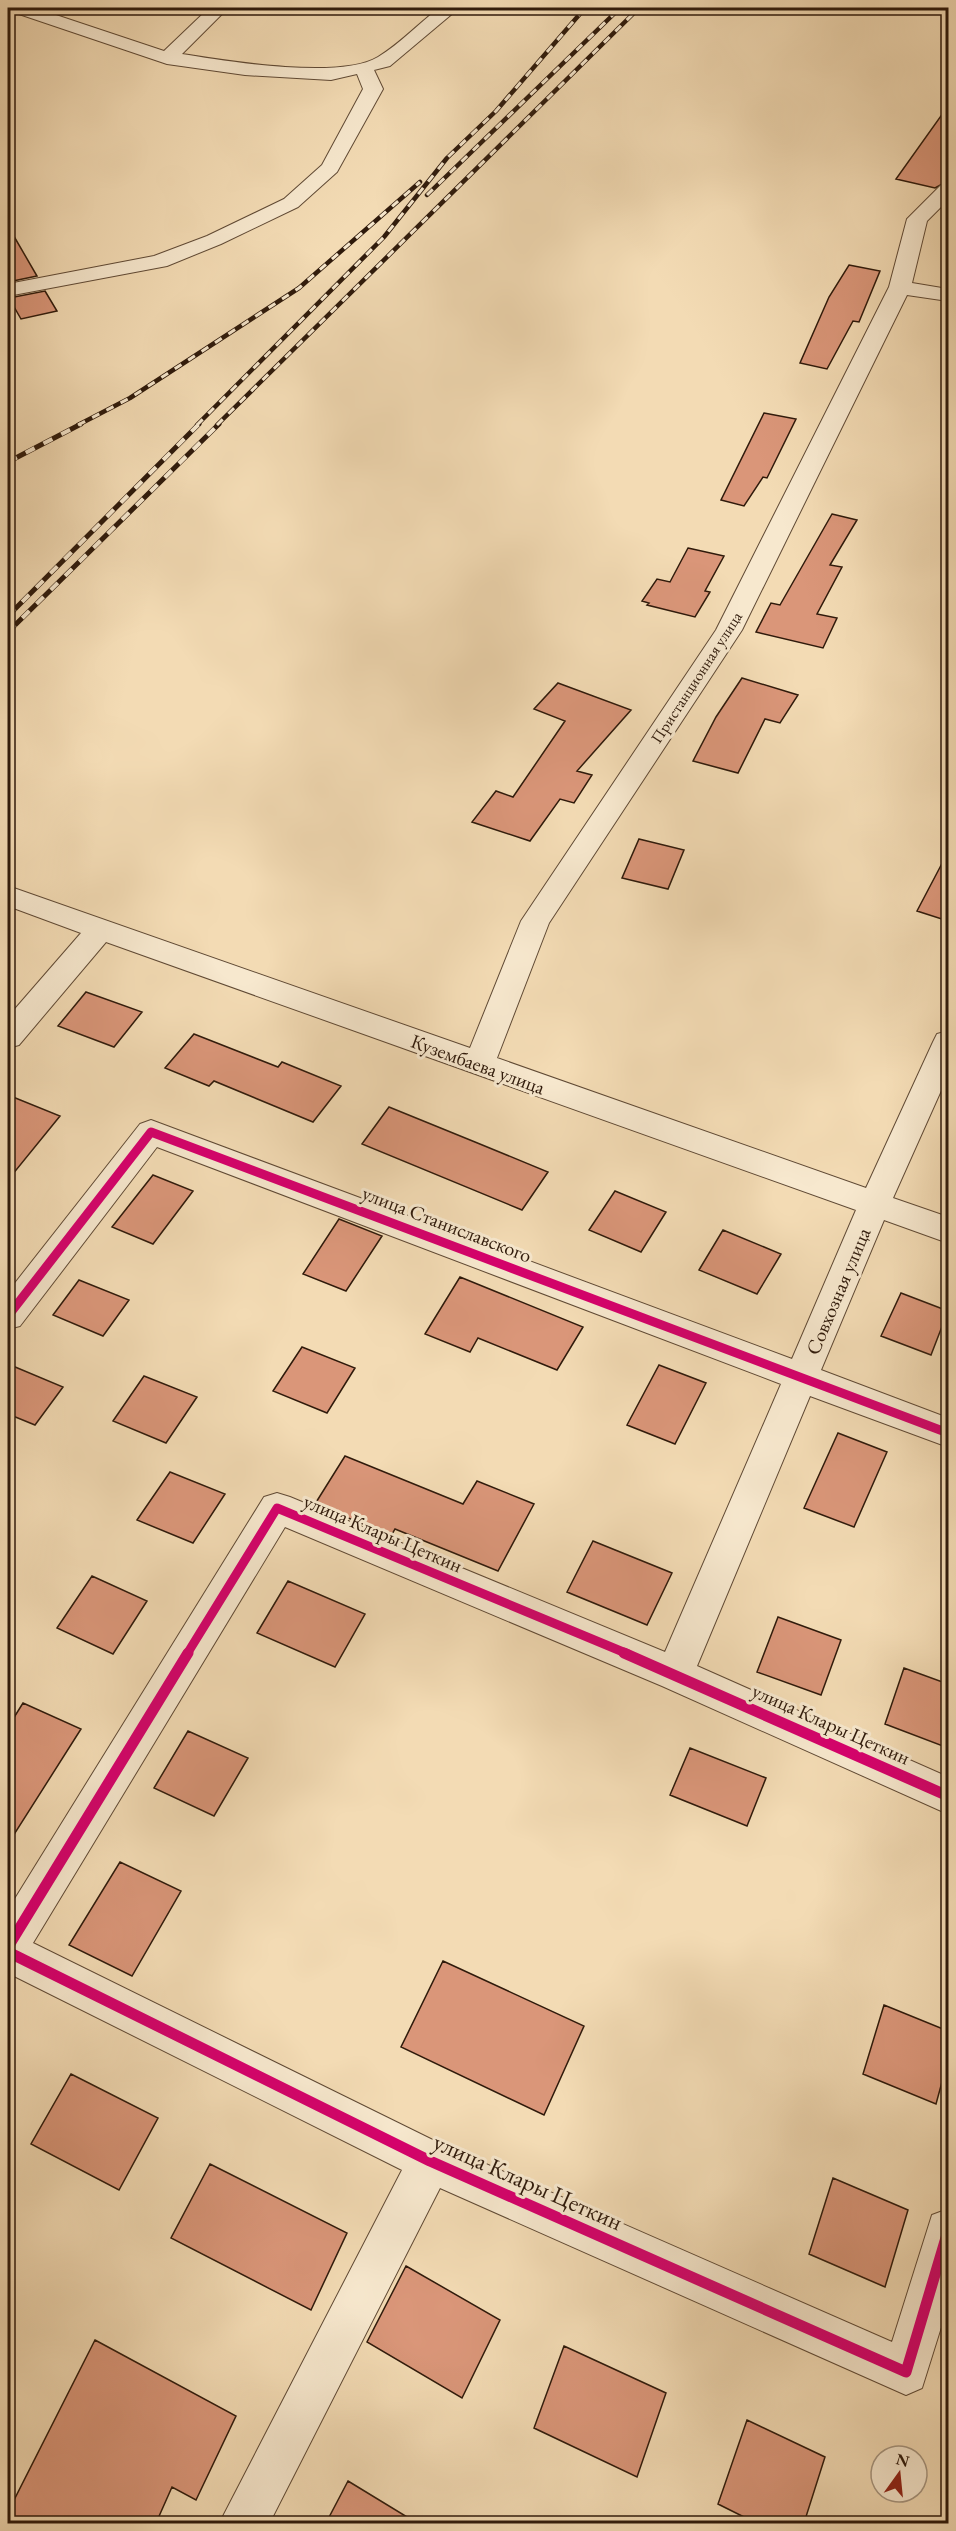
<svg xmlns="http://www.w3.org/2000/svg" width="956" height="2531" font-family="'EB Garamond',serif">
<rect width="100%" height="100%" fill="#f3dbb4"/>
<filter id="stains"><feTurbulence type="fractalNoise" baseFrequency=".00333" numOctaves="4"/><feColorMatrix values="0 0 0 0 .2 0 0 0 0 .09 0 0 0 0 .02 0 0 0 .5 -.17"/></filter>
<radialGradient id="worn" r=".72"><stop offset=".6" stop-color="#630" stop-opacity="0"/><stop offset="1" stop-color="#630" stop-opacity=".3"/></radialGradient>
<!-- building -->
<path fill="#da9679" stroke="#2f1a0b" stroke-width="1.5" d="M948 106V181L935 188 896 179Z
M8 226 37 276 8 282Z
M849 265 880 271 859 322 853 321 827 369 800 363 829 297Z
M45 291 57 311 21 319 9 298Z
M764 413 796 419 767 478 763 477 744 506 721 500Z
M832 514 857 520 830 565 842 567 817 614 837 618 823 648 756 632 771 603 780 605Z
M688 548 724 556 705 591 710 592 695 617 647 605 649 603 642 601 657 579 670 582Z
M742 678 798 695 780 723 765 719 738 773 693 761 716 717Z
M558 683 631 710 577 771 592 775 574 803 560 799 530 841 472 822 496 791 513 797 565 721 534 709Z
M639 839 684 850 668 889 622 878Z
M948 852V921L917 911Z
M86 992 142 1012 114 1047 58 1026Z
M194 1034 278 1067 282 1062 341 1086 313 1122 214 1081 209 1086 165 1068Z
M8 1095 60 1116 8 1180Z
M389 1107 475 1142 548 1172 522 1210 362 1144Z
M153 1175 193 1191 153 1244 112 1227Z
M615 1191 666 1212 641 1252 589 1230Z
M339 1219 382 1236 346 1291 303 1274Z
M723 1230 781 1254 757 1294 699 1270Z
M460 1277 583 1327 557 1370 478 1338 470 1352 425 1334Z
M79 1280 129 1300 103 1336 53 1315Z
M901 1293 948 1311 931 1355 881 1336Z
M302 1347 355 1368 327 1413 273 1391Z
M8 1364 63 1387 35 1425 8 1414Z
M659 1365 706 1383 675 1444 627 1425Z
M144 1376 197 1397 166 1443 113 1421Z
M838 1433 887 1452 854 1527 804 1508Z
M345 1456 463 1504 477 1481 534 1504 498 1571 395 1529 391 1536 315 1504Z
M170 1472 225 1494 193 1543 137 1520Z
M593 1541 672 1573 647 1625 567 1592Z
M92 1576 147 1601 113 1654 57 1628Z
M288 1581 365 1614 335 1667 257 1633Z
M778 1617 841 1640 821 1695 757 1672Z
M904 1668 948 1684V1748L885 1724Z
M23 1703 81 1729 8 1844V1727Z
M188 1731 248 1758 214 1816 154 1788Z
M690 1748 766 1778 747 1826 670 1795Z
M120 1862 181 1891 132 1976 69 1945Z
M443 1961 584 2026 544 2115 401 2047Z
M884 2005 948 2031V2060L936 2104 863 2074Z
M71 2074 158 2118 119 2190 31 2144Z
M210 2164 347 2233 311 2310 171 2238Z
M833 2178 908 2210 885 2287 809 2254Z
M406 2266 500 2320 462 2398 367 2342Z
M95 2340 236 2416 196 2500 172 2487 156 2523H24L8 2515V2512Z
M564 2346 666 2393 637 2477 534 2428Z
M747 2420 825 2457 804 2523H756L718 2504Z
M348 2481 417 2523H326Z"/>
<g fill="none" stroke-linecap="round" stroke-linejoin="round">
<defs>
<path id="minor" d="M10 8H35L164 51 209 8H228L182 54C226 61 340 80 378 57 400 44 419 23 439 8H459L390 66 374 70 383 89 337 172 298 207 221 244 167 266 8 296V284L154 256 207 236 284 199 322 165 363 89 357 74 331 80 245 75 167 64 13 12Z
M948 183V200L927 221 912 283 948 289V301L907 295 742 630 549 923 497 1058 866 1188 933 1042 937 1034 948 1031V1075L893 1198 948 1217V1243L884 1220 821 1370 948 1418V1447L810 1396 697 1666 948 1777V1814L662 1686 285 1527 33 1943 445 2146 892 2342 932 2215 948 2209V2305L922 2388 906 2395 440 2188 269 2524H219L402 2170 8 1973V1910L264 1497 277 1493 290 1497 665 1652 781 1384 157 1147 20 1326 8 1329V1292L140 1124 151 1120 792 1359 856 1210 106 942 19 1045 8 1048V1017L81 933 8 906V886L470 1048 521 921 716 630 889 287 907 219 941 185Z"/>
</defs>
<!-- minor casing -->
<use href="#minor" stroke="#604a35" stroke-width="2"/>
<!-- minor -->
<use href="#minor" fill="#f7e8ce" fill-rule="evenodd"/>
<defs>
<path id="rail-far1" d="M427 195 620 8
M78 425 130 398 299 288 420 182
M197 425 384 237 447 158 496 111 585 8
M217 425 639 8"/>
<path id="rail" d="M8 462 81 424
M8 616 199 424
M8 632 219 424"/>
</defs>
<!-- rail-far1 casing -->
<use href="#rail-far1" stroke="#2f1a0b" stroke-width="4.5"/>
<!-- rail casing -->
<use href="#rail" stroke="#2f1a0b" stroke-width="5"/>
<!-- rail-far1 -->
<use href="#rail-far1" stroke="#f7e8ce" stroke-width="3" stroke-dasharray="8" stroke-linecap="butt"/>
<!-- rail -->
<use href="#rail" stroke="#f7e8ce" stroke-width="4" stroke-dasharray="10" stroke-linecap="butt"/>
<defs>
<path id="cycleway-far1" d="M8 1316 151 1132 948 1433
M187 1654 277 1508 628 1654"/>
<path id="cycleway" d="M624 1653 948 1796
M8 1947 188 1653
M8 1952 430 2161 906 2372 948 2231"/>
</defs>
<!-- cycleway-far1 casing -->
<use href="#cycleway-far1" stroke="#f7e8ce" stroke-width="13"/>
<!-- cycleway casing -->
<use href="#cycleway" stroke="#f7e8ce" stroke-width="15"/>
<!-- cycleway-far1 -->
<use href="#cycleway-far1" stroke="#d6006c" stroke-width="9"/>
<!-- cycleway -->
<use href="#cycleway" stroke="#d6006c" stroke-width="11"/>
</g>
<g text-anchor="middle" stroke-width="6" stroke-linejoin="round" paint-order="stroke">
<!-- far-street labels -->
<g font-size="16" fill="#2f1a0b" stroke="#f7e8ce">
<text transform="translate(696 677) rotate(-57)" y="6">Пристанционная улица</text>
</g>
<!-- street labels -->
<g font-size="20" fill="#2f1a0b" stroke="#f7e8ce">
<text transform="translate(478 1064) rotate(20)" y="7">Кузембаева улица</text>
<text transform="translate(447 1224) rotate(21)" y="7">улица Станиславского</text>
<text transform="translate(838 1291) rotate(-67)" y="7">Совхозная улица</text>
<text transform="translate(383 1533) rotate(23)" y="7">улица Клары Цеткин</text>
<text transform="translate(831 1724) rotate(24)" y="7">улица Клары Цеткин</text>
</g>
<!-- near-street labels -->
<g font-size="24" fill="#2f1a0b" stroke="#f7e8ce">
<text transform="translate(528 2182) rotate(24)" y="8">улица Клары Цеткин</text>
</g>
</g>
<!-- margin -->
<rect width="956" height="2531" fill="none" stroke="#f3dbb4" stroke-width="30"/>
<rect x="9" y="9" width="938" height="2513" fill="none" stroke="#2f1a0b" stroke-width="3"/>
<rect x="15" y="15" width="926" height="2501" fill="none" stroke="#2f1a0b" stroke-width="1.5"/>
<!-- north arrow -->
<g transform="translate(899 2474) rotate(15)"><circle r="28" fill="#f7e8ce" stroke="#a79680" stroke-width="1.5"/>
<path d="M0-4.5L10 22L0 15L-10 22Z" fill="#8f2418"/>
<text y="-9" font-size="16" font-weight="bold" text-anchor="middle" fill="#2f1a0b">N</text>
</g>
<rect width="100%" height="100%" filter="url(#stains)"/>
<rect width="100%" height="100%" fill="url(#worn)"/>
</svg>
